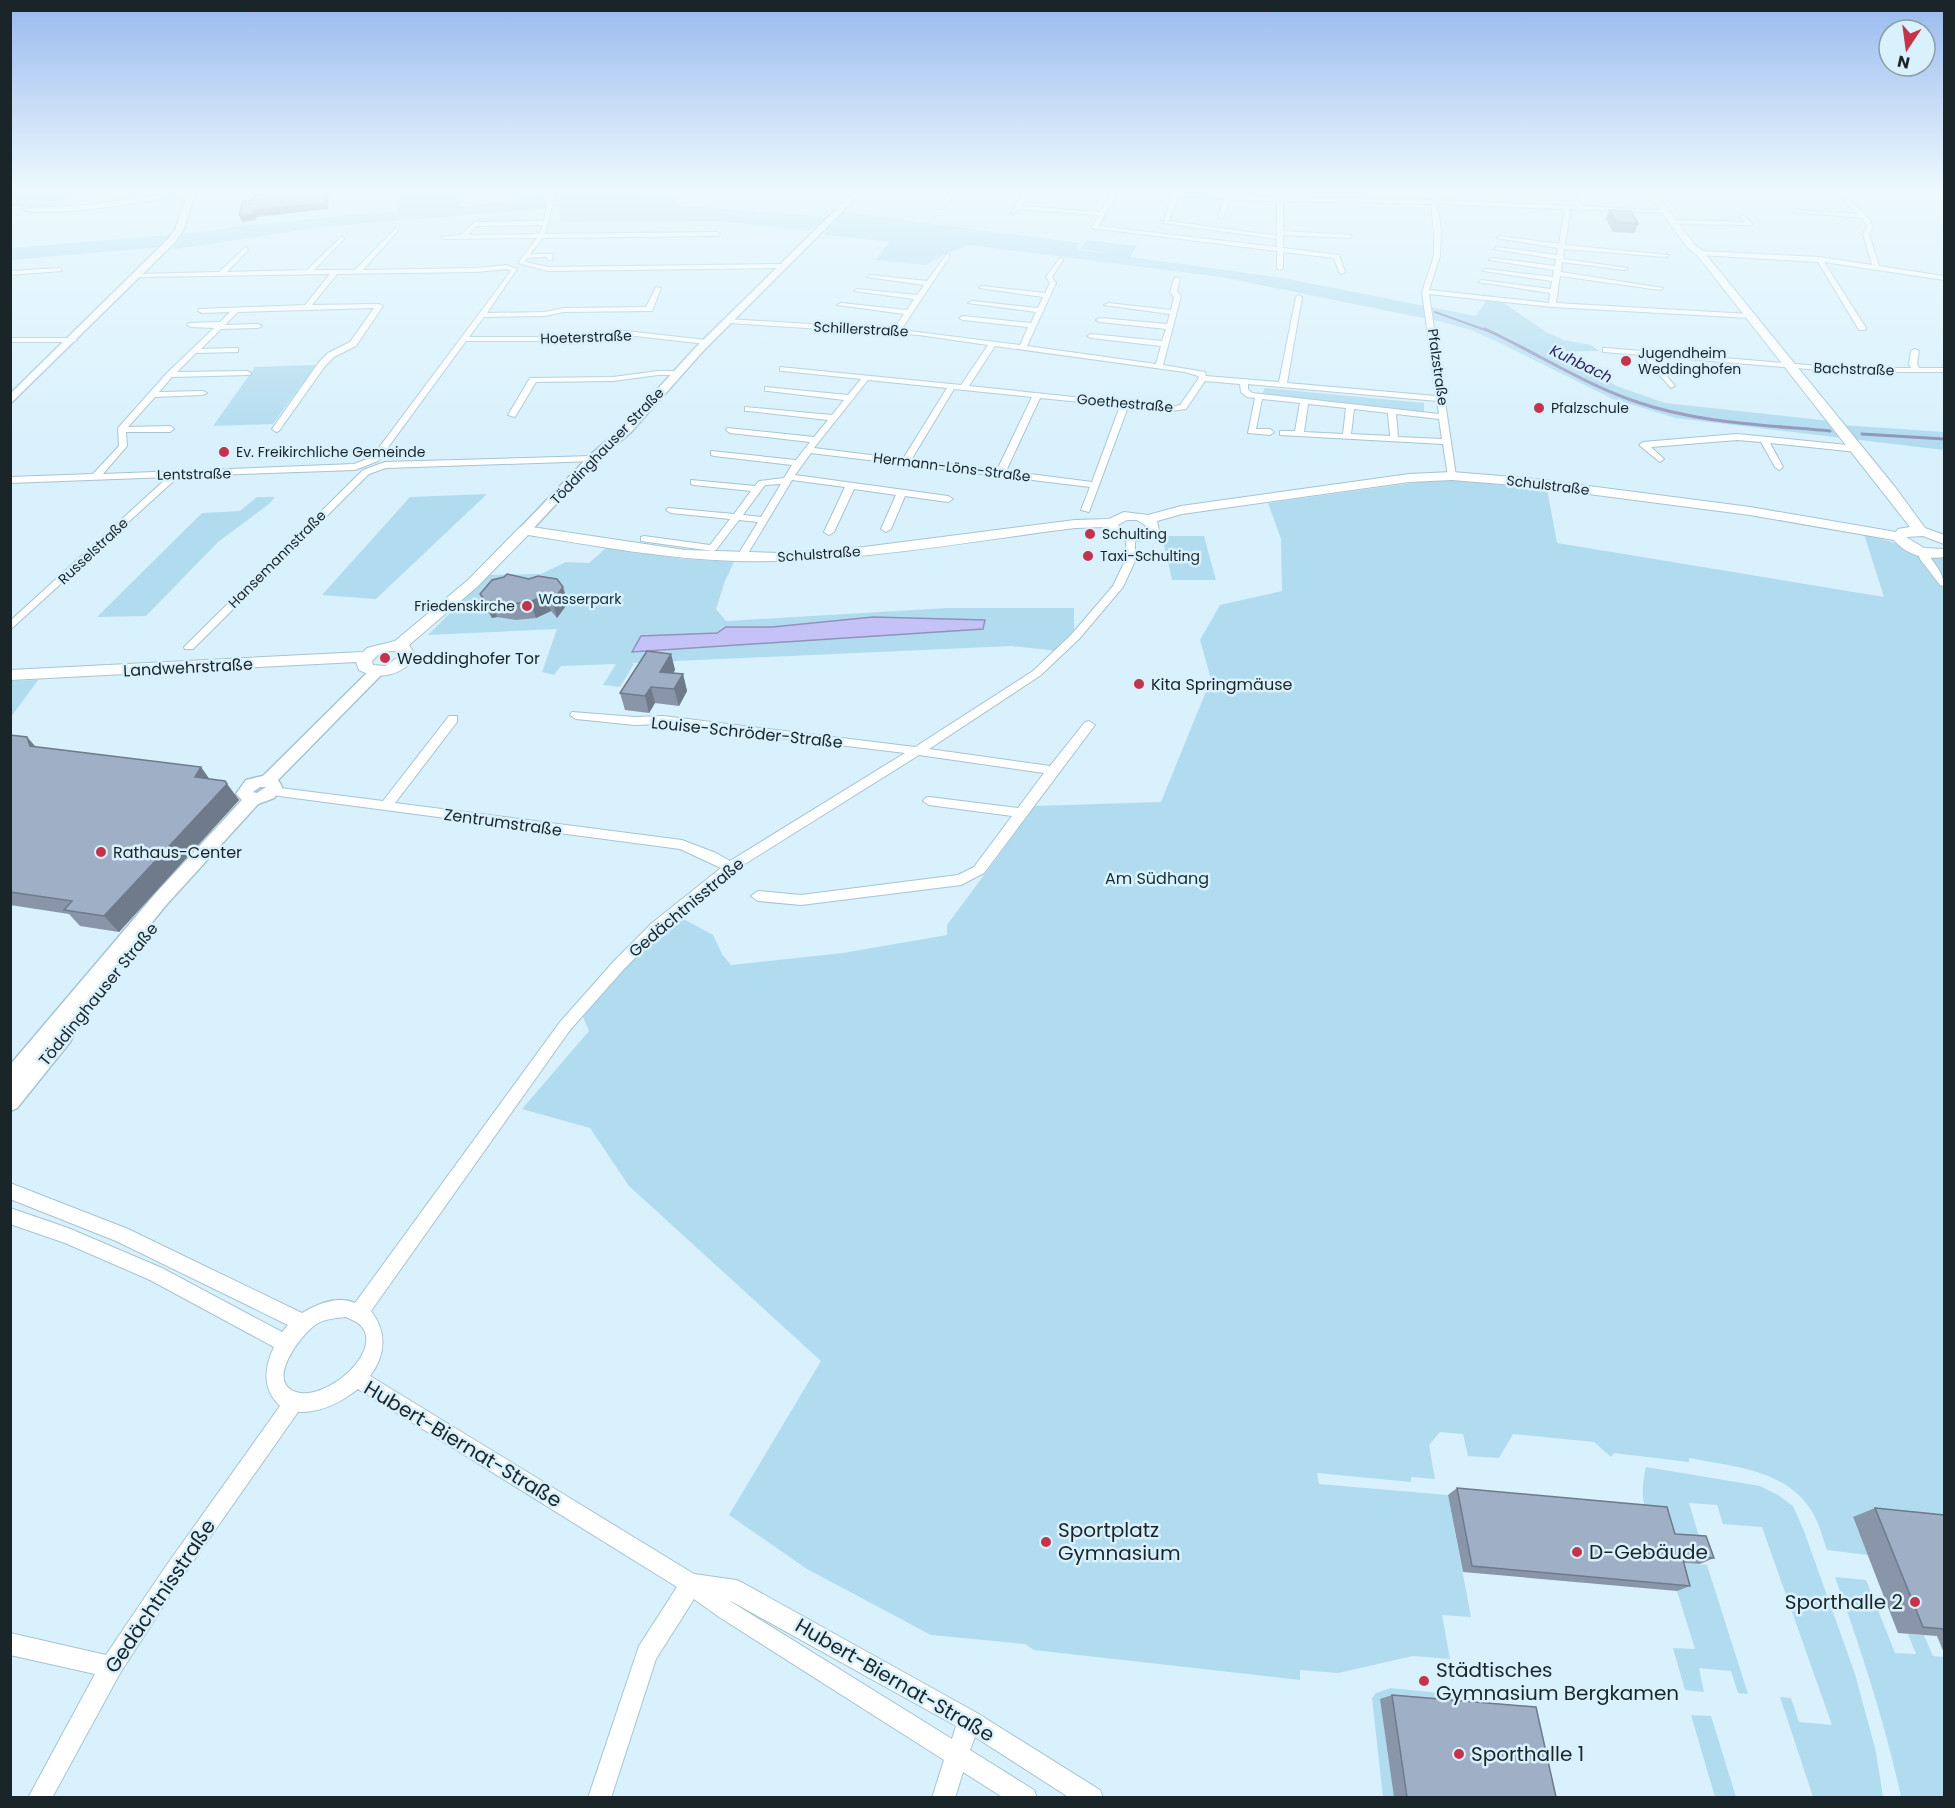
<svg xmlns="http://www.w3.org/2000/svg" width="1955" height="1808" font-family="Poppins,sans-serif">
<rect width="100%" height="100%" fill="#d8f1fc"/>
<!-- green -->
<path fill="#b1dcef" d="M15 190 83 193 44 209 11 206 10 192Z
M395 190H460L459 207 563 194 679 199 673 205 825 217 842 212 1080 243 1077 250 1112 254 1080 249 1088 240 1137 246 1130 257 1283 278 1476 316 1486 301 1504 303 1546 332 1564 340 1591 345 1599 351 1549 352 1619 387 1665 403 1839 422 1841 425 1944 432V450L1676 418 1613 399 1498 342 1471 330 1443 322 1221 277 969 245 943 255 926 265 875 260 890 242 824 235 827 228 812 227 810 231 718 221 560 222 559 207 322 227 170 250 183 234 258 224 398 211Z
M170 235 162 247 11 260V248Z
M316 365 273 424 213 426 255 367Z
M1265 388 1424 403V413L1262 394Z
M1448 478 1547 489 1557 543 1884 597 1864 534 1944 557V1525L1853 1518 1868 1555 1827 1550C1823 1539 1820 1526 1814 1515 1789 1469 1734 1467 1689 1458V1462L1614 1453 1611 1457 1594 1442 1513 1434 1499 1458 1468 1456 1463 1434 1440 1432 1429 1445 1435 1479 1411 1477V1482L1317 1473 1319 1484 1448 1495 1471 1617 1442 1615 1450 1659 1413 1656 1338 1673 1300 1670V1680L1034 1650 1025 1644 931 1635 807 1569 729 1515 821 1361 629 1186 590 1128 522 1109 589 1031 581 1012 676 915 713 935 722 954 731 965 843 953 947 935V925L1035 806 1161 802 1211 679 1200 640 1220 605 1282 591 1281 539 1268 503Z
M487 494 376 599 322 595 410 497Z
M257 497H275L269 504 218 542 146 616 97 617 202 513 240 511Z
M1162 536H1204L1216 580H1172Z
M606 548 683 559 734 562 725 581 716 609 726 621 947 608H1074V634L1058 651 1011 646 631 663 634 664 620 687 603 685 616 664 561 666 554 675 542 672 557 629 428 635 488 575 541 574 566 562 589 563Z
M38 680 11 717V681Z
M1646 1467 1760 1486 1778 1495 1793 1506 1804 1531 1855 1674 1876 1752 1883 1797H1813L1780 1697 1791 1698 1799 1722 1832 1725 1762 1527 1723 1524 1717 1505 1689 1503 1701 1543 1662 1540C1645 1511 1638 1502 1646 1467Z
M1668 1562 1707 1565 1748 1694 1738 1693 1731 1671 1699 1668 1704 1692 1685 1690 1673 1648 1695 1649Z
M1835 1577 1866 1580 1895 1653 1916 1654 1908 1634 1924 1635 1933 1656 1944 1657V1797H1901C1885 1722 1861 1650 1835 1577Z
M1391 1688 1448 1694 1450 1704 1394 1797H1383L1372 1698 1376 1693Z
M1691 1715 1711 1716 1736 1797H1715Z"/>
<!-- water -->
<path fill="#c4c2f7" stroke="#9193ba" stroke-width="1.5" d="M873 617 985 620 983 629 632 652 641 636 717 633 726 627H772Z"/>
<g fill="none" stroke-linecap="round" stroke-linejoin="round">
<!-- stream-far1 -->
<path stroke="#9193ba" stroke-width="2" d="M1435 312 1488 331"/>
<!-- stream -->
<path stroke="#9193ba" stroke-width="3" d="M1485 329C1535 352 1582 383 1634 401 1696 423 1765 425 1830 431
M1862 434 1944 439"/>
<defs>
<path id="minor" d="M192 190 194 193C163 199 45 220 21 209L87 205Z
M550 190H556L545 234 717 232 720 234 717 236 543 238 530 254H553L552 260H548L547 257 527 258 525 262 548 267 781 264 784 266 781 268 548 271 518 263 537 238 444 239 441 237 461 235 475 222 544 221ZM543 225 539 234 468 235 477 226Z
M656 190H662L656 195 653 193Z
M953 190H959L942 209H938Z
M1026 190H1032L1021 206 1100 212 1114 190H1120L1098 226 1277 247V239L1163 223 1173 194 1142 190 1277 197V190H1283V197L1431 200 1429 190H1435L1437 200 1576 206 1565 190H1571L1582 206 1667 211 1664 213 1569 209 1570 214 1565 245 1669 255 1666 257 1564 249 1563 259 1628 268 1625 270 1562 262 1561 272 1663 288 1660 290 1560 276 1556 303 1750 314 1754 316 1750 318 1552 307 1429 294 1456 476 1452 479 1448 476 1443 444 1280 435V431H1295L1300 403 1262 399 1256 429H1270L1274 432 1270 435 1248 433 1255 398 1247 397 1241 392 1240 384 1205 381 1186 409 1171 411 1128 407 1089 512 1081 510 1090 487 811 453 795 475 948 496 953 499 948 502 905 496 891 529 886 532 881 529 896 495 854 489 834 532 829 535 824 532 845 487 792 480 744 560 736 558 758 522 739 520 716 550 713 551 641 541V537L644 536 710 545 730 519 671 513 666 510 668 508 734 514 751 491 694 485 691 484V480L755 486 759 481 784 478 792 465 714 456 711 455V451L796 460 810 442 730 433 726 430 727 428 814 437 828 420 748 411H745V407L832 415 844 400 768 391H765V387L848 395 861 379 783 371H780V367L961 385 988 345 919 335 728 323 724 321 728 319 894 329 904 314 837 305 841 303 907 310 914 299 854 291 857 289 917 295 924 285 867 277 870 275 927 281 947 254 950 256 901 330 1020 345 1028 327 963 320 959 318 963 316 1031 323 1036 312 968 303 972 301 1038 308 1043 297 979 288 982 286 1045 293 1050 283 1046 277 1060 258 1063 260 1052 277 1056 283 1027 346 1156 364 1161 346 1091 338 1087 336 1091 334 1162 341 1166 329 1100 322 1096 320 1100 318 1167 324 1170 314 1104 305 1108 303 1171 310 1174 297 1170 292 1174 279 1177 277 1180 279 1177 291 1181 296 1163 365 1205 372 1206 376 1279 382 1296 297 1299 295 1302 297 1287 383 1436 396 1422 292 1434 256V231L1431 204 1283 201V231L1352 235 1350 238 1283 235V248L1339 255 1345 272 1342 274 1339 272 1334 258 1283 252V268L1280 270 1277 268V251L1092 228 1098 215 1018 209 1015 213H1011ZM1179 195 1224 199 1218 216 1221 218 1224 216 1230 200 1277 201V236L1169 221ZM1437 204 1563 209 1564 214 1559 244 1499 236 1496 238 1558 248 1557 255 1497 247 1494 249 1556 259 1555 266 1492 258 1489 260 1554 270 1553 277 1486 269 1483 271 1552 281 1551 289 1481 280 1478 282 1550 293 1549 303 1429 290 1440 256 1441 231ZM995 346 1185 372 1198 376 1199 378 1180 405 1171 407 969 386ZM868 380 947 388 903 459 814 448ZM1248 384 1437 401 1439 414 1252 393 1248 389ZM954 389 1032 397 997 470 911 460ZM1040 398 1120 406 1092 482 1006 471ZM1308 404 1346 408 1343 434 1304 432ZM1354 409 1388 413 1390 436 1351 434ZM1396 414 1439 419 1442 439 1398 437ZM781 484 761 517 743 515 765 485Z
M1848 199 1866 215 1873 226 1869 234 1879 266 1944 276V280L1824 262 1866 328 1865 330H1859L1818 262 1700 255 1697 253 1700 251 1819 257 1872 265 1863 234 1867 226 1862 218 1794 212 1797 210 1858 214 1845 201Z
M1743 215 1752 223V225L1673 224 1670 222 1673 220 1745 222 1740 217Z
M396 228 398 231 363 270 477 268 507 265 517 269 487 313 545 312 564 308 646 307 656 287 661 288 652 311 564 312 545 316 484 317 469 337H591L613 331H626L706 340 710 342 706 344 626 335H613L591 341H466L378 461 355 470 179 476 10 630V621L168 477 10 483V477L93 474 119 446 118 428 167 373 214 328 191 327 187 325 188 323 220 322 230 312 202 313 198 311 199 309 305 305 330 274 137 277 135 274 219 272 246 247 248 250 227 272 307 270 342 236 344 239 314 270H355ZM506 269 511 271 372 457 354 464 103 474 127 446 126 432H170L174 429 170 426 128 427 155 397 203 395 207 393 203 391 159 392 172 377 250 375 251 373 247 371 177 372 196 353 238 352V348H235L201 349 221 329 258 328 262 326 258 324 225 325 238 312 374 308 350 342 328 353 319 362 272 429 276 432 279 431 325 366 334 357 356 346 383 306 379 304 312 305 337 274 477 272Z
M60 268 62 271 10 275V271Z
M10 338H73L77 340 73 342H10Z
M1606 348 1843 368H1911L1909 364 1911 351 1915 349 1919 351 1917 364 1919 368H1944V372H1843L1650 356 1675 386 1671 388 1642 355 1603 352V348Z
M658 371H676L680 373 676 375H658L613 381 536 382 515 417 508 415 530 378 613 377Z
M1737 434 1857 446 1861 449 1857 452 1770 443 1783 467 1779 470 1775 467 1761 442 1737 440 1651 447 1664 459 1660 462 1639 445 1643 442Z
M592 456 595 457V461L386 468 369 474 193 649H185L184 647 363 470 385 462Z
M1127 535 1135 537V561L1123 587 1079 639 1041 675 929 749 1050 766 1085 722 1089 721 1095 725 984 873 961 885 801 905 758 901 751 896 758 891 801 895 958 875 974 867 1012 816 929 805 923 801 925 798 929 797 1018 808 1044 773 919 755 735 870 662 931 625 968 570 1030 371 1311C387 1331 386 1355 370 1376L694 1574 736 1580 743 1583 977 1713 1100 1790 1103 1798H1070L975 1737 970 1750 1034 1790 1037 1798H1004L963 1772 955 1798H932L944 1760 719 1617 694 1599 656 1659 611 1798H588L639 1646 677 1587 358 1389C340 1403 321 1413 298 1412L180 1580 119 1675 52 1798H28L95 1674 10 1655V1633L106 1655 166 1566 280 1406C262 1389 264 1368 274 1347L150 1280 65 1243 10 1224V1208L68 1228 162 1268 282 1332 288 1325 116 1241 10 1199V1183L128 1229 302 1313C317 1304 338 1295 355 1303L560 1022 615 960 652 923 721 868 680 849 272 795 266 791 268 788 272 787 383 801 449 716H457V722L395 803 682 840 716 853 730 861 905 753 663 724 635 725 576 719 570 715 572 712 635 717 663 716 915 747 1033 671 1071 635 1113 586 1125 561ZM346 1317C350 1319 355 1321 358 1323 389 1348 326 1402 296 1392 265 1382 300 1336 315 1325 324 1319 335 1318 346 1317ZM729 1600 956 1726 952 1739 733 1603Z
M1923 549 1926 550C1932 562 1944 572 1944 586L1940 585 1920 559 1918 552Z"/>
<path id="tertiary" d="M189 190H197L183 230 174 243 10 404V394L168 239 175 230Z
M856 190H864L704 350 631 432 596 461 529 533H521L519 530 521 527 588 457 623 427 697 346Z
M377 666 382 668 384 671 382 674 278 780 282 787 274 798 258 804 167 904 65 1028 70 1030 73 1036 70 1042 17 1108 10 1111V1065L155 894 242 800 236 794 246 780 263 776 372 668ZM260 787H266L257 793 253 792Z"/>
<path id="secondary" d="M1645 190H1653L1694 244 1703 251 1895 487 1925 528 1944 535V544L1923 536 1906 537 1924 548 1944 549V557C1926 560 1906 555 1894 540L1750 515 1527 486 1452 480 1409 482 1182 514 1157 521 1159 530 1157 533C1141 545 1116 545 1105 527L1075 528C963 542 849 564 736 561 666 559 597 546 528 535L478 586 409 645 416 656C403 675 380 681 359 670L356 662 10 680V670L363 652 367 648 395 641 468 580 520 527 525 526 685 550 780 553 864 547 1075 520 1109 519 1124 512 1148 515 1181 506 1409 474 1452 472 1527 478 1750 507 1896 532 1898 529 1910 527 1697 255 1688 248ZM1127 520H1137L1145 525V529C1135 535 1125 535 1118 525ZM390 651H396L400 656 385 666 373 665 372 661 379 654Z"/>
</defs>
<!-- minor casing -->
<use href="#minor" stroke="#a6c4d1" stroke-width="2"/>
<!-- tertiary casing -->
<use href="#tertiary" stroke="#a6c4d1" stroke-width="3"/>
<!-- secondary casing -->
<use href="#secondary" stroke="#a6c4d1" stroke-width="2"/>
<!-- minor -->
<use href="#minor" fill="#fff" fill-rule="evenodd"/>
<!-- tertiary -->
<use href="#tertiary" fill="#fff" fill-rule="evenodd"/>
<!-- secondary -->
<use href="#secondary" fill="#fff" fill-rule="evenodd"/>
</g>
<!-- wall -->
<path fill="#8996aa" d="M1609 210 1638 224 1635 233 1613 232 1606 219Z
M504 577 568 603 557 618 551 611 536 618 516 620 497 617 492 618 487 610 480 594Z
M671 654 675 670 673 673 683 674 687 691 679 706 655 703 649 713 625 710 620 693Z
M10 735 27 737 36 747 209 779 227 784 239 800 119 932 80 926 69 914 10 905Z
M1457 1488 1675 1534 1714 1558 1700 1564 1684 1563 1690 1586 1677 1591 1463 1572 1448 1495Z
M1875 1508 1944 1515V1653L1937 1636 1898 1633 1853 1517Z
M1392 1695 1556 1797H1394L1380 1699Z"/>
<!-- shaded-wall -->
<path fill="#6f7a8b" d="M326 190H329L328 209 257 217 256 220 242 222 239 215 254 210Z
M563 587 568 603 557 618 552 602Z
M545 595 551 611 536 618 530 602Z
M491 601 497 617 492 618 486 602Z
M671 654 675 670 665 688 660 672Z
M683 674 687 691 679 706 674 689Z
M651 687 655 703 649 713 645 696Z
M27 737 41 754 30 746Z
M201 767 213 784 195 777Z
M227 784 239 800 119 932 104 916Z"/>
<!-- building -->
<path fill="#9fafc6" stroke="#6f7a8b" stroke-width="1.5" d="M257 190H326L325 203 254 210 253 214 239 215 243 201 254 200Z
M1609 210 1631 211 1638 224 1616 222Z
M507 574 529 579 538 576 557 579 563 587 552 602 545 595 530 602 510 604 491 601 486 602 480 594 492 580 504 577Z
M647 651 671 654 660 672 683 674 674 689 651 687 645 696 620 693Z
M10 735 27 737 30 746 201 767 195 777 225 781 227 784 104 916 64 910 72 901 10 892Z
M1457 1488 1667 1507 1675 1534 1706 1536 1714 1558 1682 1556 1690 1586 1472 1566Z
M1875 1508 1944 1515V1629L1923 1627Z
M1392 1695 1536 1707 1556 1797H1407Z"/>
<!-- sky -->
<linearGradient id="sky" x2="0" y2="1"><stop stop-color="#99baee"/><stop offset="0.43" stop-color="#edf9fe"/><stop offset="1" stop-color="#edf9fe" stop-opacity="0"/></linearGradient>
<rect width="1955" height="443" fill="url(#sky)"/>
<!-- markers -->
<g fill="#c4334a" stroke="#d8f1fc" stroke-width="2">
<circle cx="1626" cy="361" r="6"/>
<circle cx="1539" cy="408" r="6"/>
<circle cx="224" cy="452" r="6"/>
<circle cx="1090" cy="534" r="6"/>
<circle cx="1088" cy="556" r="6"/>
<circle cx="527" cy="606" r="6"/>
<circle cx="385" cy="658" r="6"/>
<circle cx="1139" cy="684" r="6"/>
<circle cx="101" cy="852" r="6"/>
<circle cx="1046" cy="1542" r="6"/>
<circle cx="1577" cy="1552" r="6"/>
<circle cx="1915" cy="1602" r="6"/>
<circle cx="1424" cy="1681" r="6"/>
<circle cx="1459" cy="1754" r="6"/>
</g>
<g text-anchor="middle" stroke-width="5" stroke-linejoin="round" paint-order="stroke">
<!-- far-street labels -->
<g font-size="14" fill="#1a252a" stroke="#d8f1fc">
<text transform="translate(861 329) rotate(3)" y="5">Schillerstraße</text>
<text transform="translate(586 337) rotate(-2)" y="5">Hoeterstraße</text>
<text transform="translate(1438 367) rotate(82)" y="5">Pfalzstraße</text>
<text transform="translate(1854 369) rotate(2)" y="5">Bachstraße</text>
<text transform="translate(1125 403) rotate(5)" y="5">Goethestraße</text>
<text transform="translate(607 446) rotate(-46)" y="5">Töddinghauser Straße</text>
<text transform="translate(952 467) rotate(7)" y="5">Hermann-Löns-Straße</text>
<text transform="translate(194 474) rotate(-1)" y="5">Lentstraße</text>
<text transform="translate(1548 485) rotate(7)" y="5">Schulstraße</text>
<text transform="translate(93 551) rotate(-43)" y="5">Russelstraße</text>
<text transform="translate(819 554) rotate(-4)" y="5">Schulstraße</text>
<text transform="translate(277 559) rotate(-45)" y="5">Hansemannstraße</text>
</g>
<!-- far-poi labels -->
<g font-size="14" fill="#1a252a" stroke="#d8f1fc" text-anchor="start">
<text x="1638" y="358">Jugendheim<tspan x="1638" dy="16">Weddinghofen</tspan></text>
<text x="1551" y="413">Pfalzschule</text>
<text x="236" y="457">Ev. Freikirchliche Gemeinde</text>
<text x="1102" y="539">Schulting</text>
<text x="1100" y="561">Taxi-Schulting</text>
<text x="515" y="611" text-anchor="end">Friedenskirche</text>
</g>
<!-- far-park labels -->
<g font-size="14" fill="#0f2d39" stroke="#d8f1fc">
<text x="580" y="604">Wasserpark</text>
</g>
<!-- far-water labels -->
<g font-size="15" font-style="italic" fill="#2e2360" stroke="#d8f1fc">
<text transform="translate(1581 364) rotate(26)" y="5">Kuhbach</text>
</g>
<!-- poi labels -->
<g font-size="16" fill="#1a252a" stroke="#d8f1fc" text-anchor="start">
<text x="397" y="664">Weddinghofer Tor</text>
<text x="1151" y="690">Kita Springmäuse</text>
<text x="113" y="858">Rathaus-Center</text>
</g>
<!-- street labels -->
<g font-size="16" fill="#1a252a" stroke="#d8f1fc">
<text transform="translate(188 667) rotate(-3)" y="6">Landwehrstraße</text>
<text transform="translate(747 732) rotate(6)" y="6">Louise-Schröder-Straße</text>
<text transform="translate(503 822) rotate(8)" y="6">Zentrumstraße</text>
<text transform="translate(686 907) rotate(-40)" y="6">Gedächtnisstraße</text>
<text transform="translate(98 994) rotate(-51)" y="6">Töddinghauser Straße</text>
</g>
<!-- park labels -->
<g font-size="16" fill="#0f2d39" stroke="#d8f1fc">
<text x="1157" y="884">Am Südhang</text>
</g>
<!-- near-street labels -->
<g font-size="20" fill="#1a252a" stroke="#d8f1fc">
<text transform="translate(463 1444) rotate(31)" y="7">Hubert-Biernat-Straße</text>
<text transform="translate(160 1596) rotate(-56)" y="7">Gedächtnisstraße</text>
<text transform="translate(895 1680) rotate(30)" y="7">Hubert-Biernat-Straße</text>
</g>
<!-- near-poi labels -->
<g font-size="20" fill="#1a252a" stroke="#d8f1fc" text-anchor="start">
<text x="1058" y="1537">Sportplatz<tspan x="1058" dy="23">Gymnasium</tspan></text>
<text x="1589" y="1559">D-Gebäude</text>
<text x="1903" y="1609" text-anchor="end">Sporthalle 2</text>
<text x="1436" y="1677">Städtisches<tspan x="1436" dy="23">Gymnasium Bergkamen</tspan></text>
<text x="1471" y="1761">Sporthalle 1</text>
</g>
</g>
<!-- border -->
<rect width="1955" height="1808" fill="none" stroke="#1a252a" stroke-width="24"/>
<!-- north arrow -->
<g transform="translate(1907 48) rotate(193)"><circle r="28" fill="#d8f1fc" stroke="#8c9fa8" stroke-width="1.5"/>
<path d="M0-4.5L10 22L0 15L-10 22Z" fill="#c4334a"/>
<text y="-9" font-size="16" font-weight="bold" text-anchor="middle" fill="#1a252a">N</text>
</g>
</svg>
